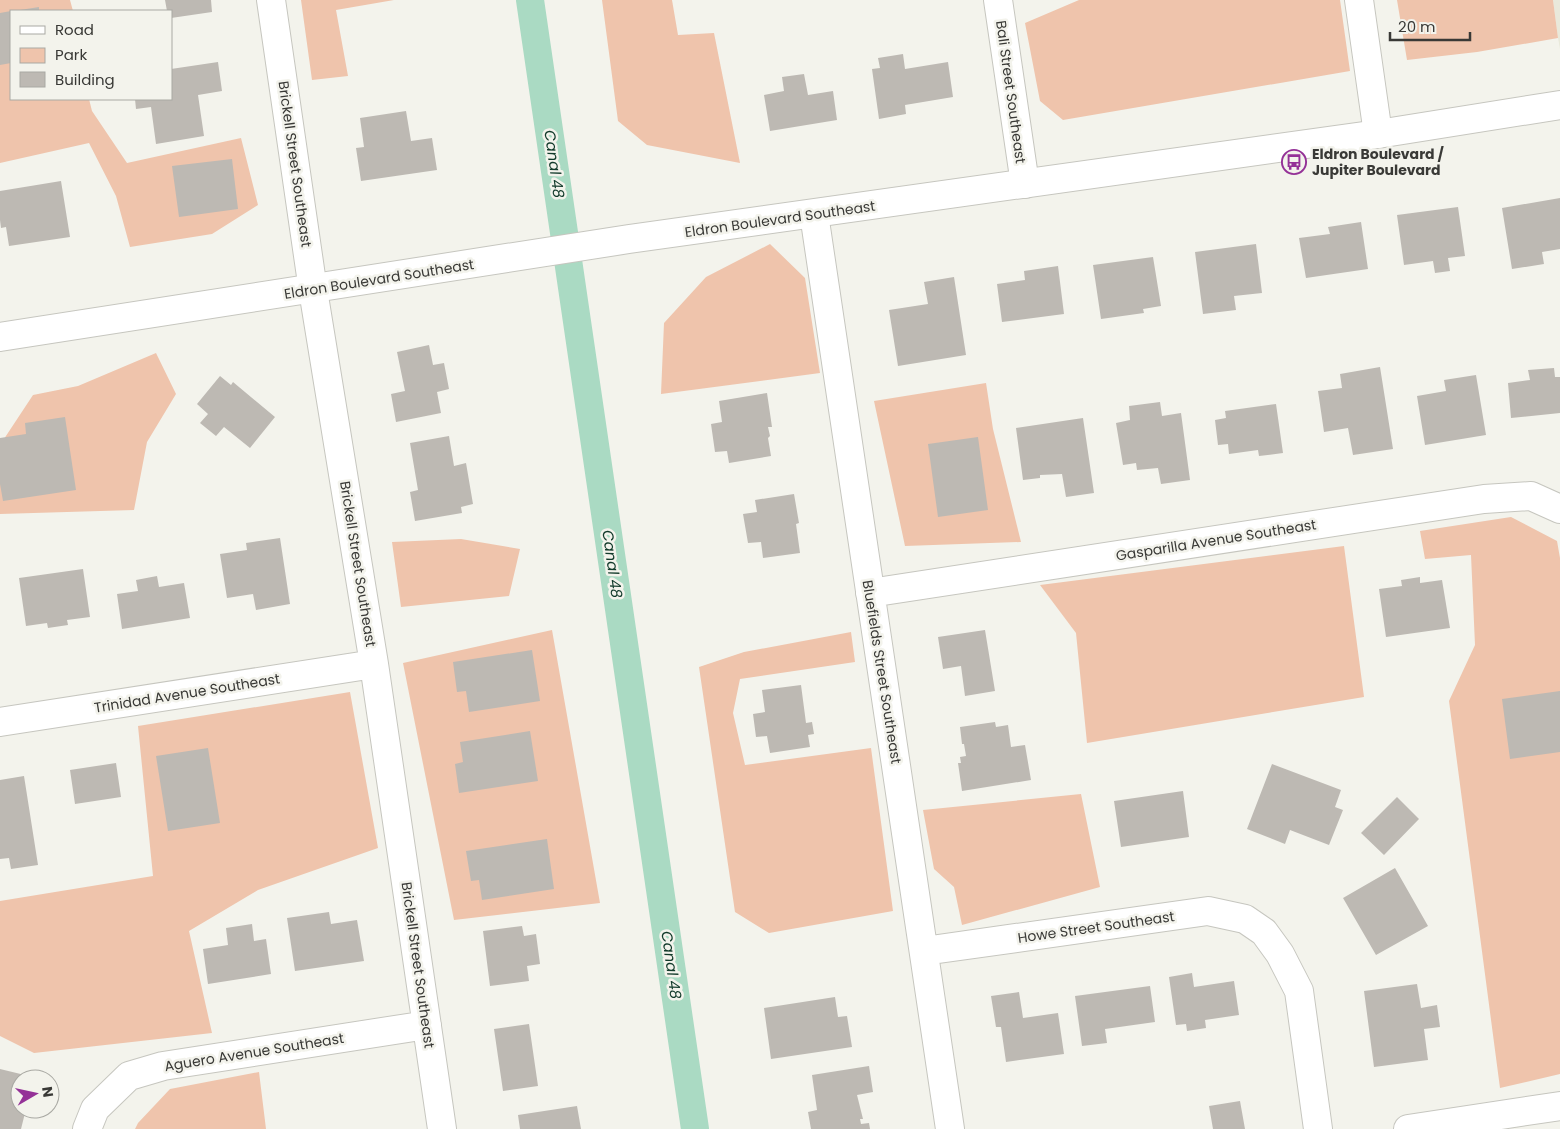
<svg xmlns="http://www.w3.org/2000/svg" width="1560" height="1129" font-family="Poppins,sans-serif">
<rect width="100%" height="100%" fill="#f3f3ec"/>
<!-- built -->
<path fill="#e9e9db" d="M1553 0H1560V49L1558 38Z"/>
<!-- green -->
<path fill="#efc4ac" d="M0 0H70L73 11H11V99H89L92 111 127 163 241 138 258 205 212 234 130 247 116 196 89 143 0 163Z
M301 0H394L336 10 348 76 312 80Z
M602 0H672L678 35 714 33 740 163 647 145 618 121Z
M1079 0H1340L1350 71 1063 120 1040 101 1025 23Z
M1397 0H1553L1558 38 1477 52 1407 60Z
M770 244 805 278 820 373 661 394 664 323 706 277Z
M156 353 176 394 147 442 134 510 0 514V445L33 395 78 386Z
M986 383 993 429 1021 542 905 546 874 401Z
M1511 517 1557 541 1560 558V1074L1500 1088 1449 701 1475 645 1471 555 1425 559 1420 531Z
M461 539 520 549 509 596 401 607 392 542Z
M1344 546 1364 697 1087 743 1076 633 1040 585Z
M552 630 600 903 454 920 403 663Z
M851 632 855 662 740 679 733 713 745 765 871 748 893 911 769 933 735 912 699 667 744 652Z
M350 692 378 848 258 890 189 931 212 1033 34 1053 0 1036V901L153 876 138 726Z
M1081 794 1100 887 962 925 954 887 934 869 923 810Z
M259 1072 266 1129H135L138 1123 170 1089Z"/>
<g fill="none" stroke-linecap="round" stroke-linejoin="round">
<!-- canal -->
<path stroke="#aadac3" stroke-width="28" d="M530 0 695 1129"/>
</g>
<!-- building -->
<path fill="#bdb9b3" d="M165 0H211L212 12 171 18V11H167Z
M39 7V11H20V10Z
M11 11V63L0 65V13Z
M903 54 905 69 948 62 953 97 905 105 906 114 879 119 872 69 880 68 878 58Z
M218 62 222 91 198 95 204 136 156 144 151 107 136 109 135 99H171V69Z
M804 74 808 95 833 91 837 120 770 131 764 95 784 91 782 77Z
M406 111 411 141 432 138 437 170 361 181 356 148 364 147 360 118Z
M232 159 238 209 179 217 172 166Z
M61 181 70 237 9 246 6 227 1 228 0 220V191Z
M1560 198V249L1542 252 1544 264 1512 269 1502 208Z
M1458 207 1465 256 1448 258 1450 271 1435 273 1433 261 1404 265 1397 215Z
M1361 222 1368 269 1306 278 1299 238 1330 234 1328 227Z
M1256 244 1262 293 1234 296 1236 310 1203 314 1195 252Z
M1153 257 1161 306 1143 309 1144 313 1101 319 1093 265Z
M1058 266 1064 314 1002 322 997 284 1025 280 1024 271Z
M954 277 966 355 898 366 889 310 928 304 924 282Z
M429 345 433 365 444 363 449 389 437 392 441 413 396 422 391 394 405 391 397 352Z
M1380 367 1393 449 1353 455 1348 428 1324 432 1318 391 1342 388 1340 374Z
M1554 368 1555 377H1560V413L1511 418 1508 383 1530 380 1528 370Z
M1476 375 1486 435 1425 445 1417 396 1446 391 1444 380Z
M220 376 231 385 233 382 275 417 250 448 224 427 216 436 200 423 208 414 197 404Z
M767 393 772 427H768L770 436 768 438 771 456 729 463 727 451 715 452 711 424 722 422 719 401Z
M1160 402 1162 416 1181 413 1190 480 1161 484 1158 468 1137 470 1136 463 1123 465 1116 423 1130 420 1129 406Z
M1276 404 1283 453 1259 456 1258 450 1229 454 1228 444 1218 445 1215 420 1226 418 1225 411Z
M65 417 76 490 3 501 0 484V438L26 434 25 423Z
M1083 418 1094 493 1066 497 1062 474 1040 475V478L1023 480 1016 428Z
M449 436 454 466 466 463 473 504 461 507 462 513 415 521 410 492 418 490 410 443Z
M978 437 988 510 938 517 928 444Z
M794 494 799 523 796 524 800 553 763 558 761 542 748 543 743 514 757 512 755 500Z
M280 538 290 604 256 610 253 594 227 598 220 554 247 550 246 543Z
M83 569 90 617 67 620 68 625 48 628 47 623 26 626 19 578Z
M157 576 159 587 184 583 190 618 122 629 117 594 138 591 136 580Z
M1420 577V583L1442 580 1450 628 1386 637 1379 589 1402 586 1401 580Z
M985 630 995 691 965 696 961 666 943 669 938 637Z
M532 650 540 701 469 712 466 691 457 692 453 662Z
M801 685 806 723 812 722 814 734 808 735 810 747 770 753 767 736 756 737 753 714 765 712 762 690Z
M1560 691V752L1510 759 1502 699Z
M995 722 996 727 1008 725 1011 747 1025 745 1031 780 962 791 958 763H961L960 757 966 756 964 744H962L960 727Z
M530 731 538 781 459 793 455 764 463 762 460 742Z
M208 748 220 823 168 831 156 756Z
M116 763 121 797 75 804 70 770Z
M1272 764 1341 790 1335 807 1343 810 1329 845 1290 830 1285 844 1247 829Z
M24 776 38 865 11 869 9 858 0 859V780Z
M1183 791 1189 837 1121 847 1114 801Z
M1397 797 1419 819 1384 855 1361 833Z
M547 839 554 889 482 900 479 880 471 881 466 851Z
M1395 868 1428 926 1376 955 1343 898Z
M329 912 331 924 357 920 364 961 295 971 287 918Z
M252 924 254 941 266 939 271 974 208 984 203 949 228 945 226 928Z
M522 926 524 936 536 934 540 964 527 966 529 981 490 986 483 931Z
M1192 973 1194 987 1234 981 1239 1015 1205 1020 1206 1028 1187 1031 1186 1024 1176 1025 1169 977Z
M1417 984 1421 1008 1437 1005 1440 1027 1424 1029 1428 1060 1374 1067 1364 991Z
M1150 986 1155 1022 1105 1029 1107 1043 1082 1046 1075 996Z
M1019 992 1023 1018 1058 1013 1064 1054 1006 1062 1001 1027H996L991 996Z
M835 997 838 1017 847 1016 852 1047 771 1059 764 1008Z
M529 1024 538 1086 503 1091 494 1029Z
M869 1066 873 1092 857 1095 863 1119H860L861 1124 869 1123 870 1129H811L808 1112 817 1110 812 1075Z
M0 1069 33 1077V1079H20V1109H26L21 1129H0Z
M1240 1101 1245 1129H1213L1209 1106Z
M577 1106 581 1129H520L518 1115Z"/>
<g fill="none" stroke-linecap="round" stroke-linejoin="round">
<defs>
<path id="minor" d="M271 0 313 290 374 664 442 1129
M998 0 1025 184
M1359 0 1378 134
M814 214 950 1129
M870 593 1484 499 1531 496 1560 509
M0 722 374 664
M924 951 1208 911 1245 919 1264 932 1280 954 1299 991 1318 1129
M87 1129 95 1109 129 1076 163 1066 427 1025
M1408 1129 1560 1106"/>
<path id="tertiary" d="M0 337 629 239 1378 134 1560 105"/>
</defs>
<!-- minor casing -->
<use href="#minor" stroke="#c6c6bf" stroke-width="30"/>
<!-- tertiary casing -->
<use href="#tertiary" stroke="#c6c6bf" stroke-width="30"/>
<!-- minor -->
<use href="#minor" stroke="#fff" stroke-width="28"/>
<!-- tertiary -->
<use href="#tertiary" stroke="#fff" stroke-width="28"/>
</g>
<!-- icons -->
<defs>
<symbol id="bus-ring" viewBox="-11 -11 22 22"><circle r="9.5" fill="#f3f3ec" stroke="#943197" stroke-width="1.5"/><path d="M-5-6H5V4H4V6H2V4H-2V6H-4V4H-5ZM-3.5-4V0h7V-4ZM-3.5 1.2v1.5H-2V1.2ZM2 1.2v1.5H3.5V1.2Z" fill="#943197"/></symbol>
</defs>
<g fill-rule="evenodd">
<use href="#bus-ring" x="1280" y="148" width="28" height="28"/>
</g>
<g text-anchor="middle" stroke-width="5" stroke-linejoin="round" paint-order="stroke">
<!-- street labels -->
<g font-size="14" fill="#393936" stroke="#f3f3ec">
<text transform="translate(1011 92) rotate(82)" y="5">Bali Street Southeast</text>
<text transform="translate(295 164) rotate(82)" y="5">Brickell Street Southeast</text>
<text transform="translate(780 219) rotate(-8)" y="5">Eldron Boulevard Southeast</text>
<text transform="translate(379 279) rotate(-9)" y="5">Eldron Boulevard Southeast</text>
<text transform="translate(1216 540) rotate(-9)" y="5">Gasparilla Avenue Southeast</text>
<text transform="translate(358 564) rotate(81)" y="5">Brickell Street Southeast</text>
<text transform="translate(882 672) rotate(81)" y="5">Bluefields Street Southeast</text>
<text transform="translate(187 693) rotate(-9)" y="5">Trinidad Avenue Southeast</text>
<text transform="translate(1096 927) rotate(-8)" y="5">Howe Street Southeast</text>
<text transform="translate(418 965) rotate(82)" y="5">Brickell Street Southeast</text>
<text transform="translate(254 1052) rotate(-9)" y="5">Aguero Avenue Southeast</text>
</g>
<!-- poi labels -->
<g font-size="14" font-weight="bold" fill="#393936" stroke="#f3f3ec" text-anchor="start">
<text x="1312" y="159">Eldron Boulevard /<tspan x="1312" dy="16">Jupiter Boulevard</tspan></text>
</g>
<!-- water labels -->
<g font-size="15" font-style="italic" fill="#113a2a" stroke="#f3f3ec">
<text transform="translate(554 164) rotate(82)" y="5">Canal 48</text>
<text transform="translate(612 564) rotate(82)" y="5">Canal 48</text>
<text transform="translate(671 965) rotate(82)" y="5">Canal 48</text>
</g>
</g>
<!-- legend -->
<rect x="10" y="10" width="162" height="90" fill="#f3f3ec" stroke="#a9a9a3"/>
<rect x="20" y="26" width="25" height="8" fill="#ffffff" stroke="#a9a9a3"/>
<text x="55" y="35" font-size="15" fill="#393936">Road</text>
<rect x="20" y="48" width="25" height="15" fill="#efc4ac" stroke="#a9a9a3"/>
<text x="55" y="60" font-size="15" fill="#393936">Park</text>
<rect x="20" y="72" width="25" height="15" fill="#bdb9b3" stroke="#a9a9a3"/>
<text x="55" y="85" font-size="15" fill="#393936">Building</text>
<!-- north arrow -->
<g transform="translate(35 1094) rotate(81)"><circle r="24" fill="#f3f3ec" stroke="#a9a9a3"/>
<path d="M0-4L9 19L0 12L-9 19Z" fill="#943197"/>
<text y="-8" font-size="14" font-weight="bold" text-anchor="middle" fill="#393936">N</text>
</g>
<!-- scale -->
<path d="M1390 32v8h80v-8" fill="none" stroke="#393936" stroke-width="2.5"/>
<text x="1398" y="32" font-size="15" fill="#393936" stroke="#f3f3ec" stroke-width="4" paint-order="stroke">20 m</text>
</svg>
